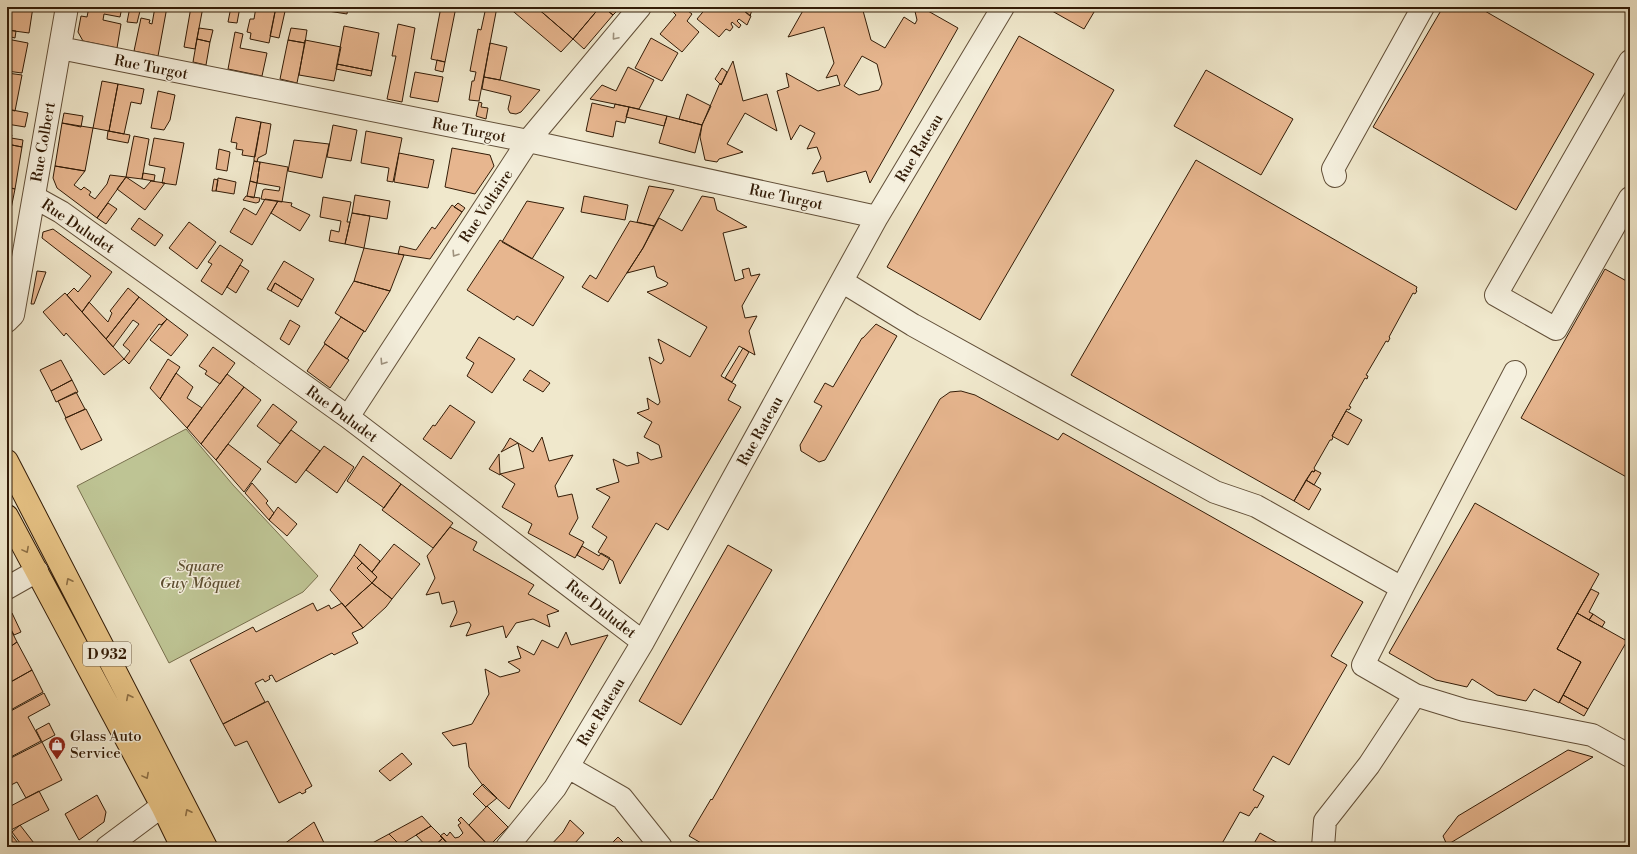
<svg xmlns="http://www.w3.org/2000/svg" width="1637" height="854" font-family="'Libre Bodoni',serif">
<rect width="100%" height="100%" fill="#f0e8cc"/>
<filter id="stains"><feTurbulence type="fractalNoise" baseFrequency=".005" numOctaves="4"/><feColorMatrix values="0 0 0 0 .2 0 0 0 0 .09 0 0 0 0 .02 0 0 0 .5 -.17"/></filter>
<radialGradient id="worn" r=".72"><stop offset=".6" stop-color="#630" stop-opacity="0"/><stop offset="1" stop-color="#630" stop-opacity=".3"/></radialGradient>
<!-- green -->
<path fill="#bec494" stroke="#78704e" d="M186 429 233 485 318 576 303 592 169 663 77 486Z"/>
<!-- building -->
<path fill="#e7b68f" stroke="#331c07" fill-rule="evenodd" d="M7 7H33L29 33 7 30Z
M89 7H122L120 17 104 14 103 20 121 24 117 48 83 41 78 32 81 16 87 17Z
M130 7H141L137 23 127 22Z
M155 7H167L158 56 134 51 141 18 150 20 149 23 152 24Z
M191 7H203L195 49 184 47Z
M231 7H240L237 23 228 22Z
M256 7H276L269 43 250 39 251 33 247 32 250 19H254Z
M276 7H286L279 38 270 36Z
M329 7H348L347 14 328 11Z
M441 7H456L445 62 431 59Z
M486 7H497L479 101 469 100 472 81H474L476 72 470 71 478 29 481 30Z
M508 7H536L573 39 561 52Z
M536 7H600L573 39Z
M600 7H603L613 15 584 49 573 39Z
M603 7H617L619 9 613 15Z
M668 7H683L692 14 687 21 699 32 682 52 660 34 676 15Z
M707 7H739L751 16 747 25 739 19 737 21 741 25 739 28 732 22 731 24 733 27 730 31 726 29 719 37 697 19Z
M739 7H748L752 10 750 16Z
M805 7H862L871 40 885 48 904 17 915 24 917 20 914 7H921L958 28 870 183 866 171 827 182 824 171 812 174 821 158 817 147 807 149 815 133 800 125 791 140 777 91 789 87 786 73 818 91 840 85 837 75 826 78 834 63 824 27 788 37ZM862 56 877 64 882 84 879 90 859 95 844 86Z
M1045 7H1097L1084 29Z
M1443 7H1478L1594 74 1516 210 1373 127Z
M398 24 415 28 402 102 387 99 396 56H392Z
M344 26 379 33 372 71 337 64Z
M199 28 213 30 210 42 197 39Z
M291 28 307 30 305 43 288 40Z
M7 30 16 31 15 38 7 36Z
M235 32 243 34 240 48 267 53 262 76 228 69Z
M1019 36 1114 90 980 320 887 267Z
M651 38 678 53 662 81 635 68Z
M7 39 28 43 22 73 7 71Z
M197 39 210 42 206 65 193 62Z
M288 40 305 43 297 83 280 79Z
M305 40 341 47 334 81 299 75Z
M490 43 507 47 500 80 484 77Z
M437 60 445 62 443 72 435 70Z
M733 61 743 101 767 94 777 131 745 113 727 144 743 152 719 159 717 162 705 160 700 137 702 125 720 83 721 85Z
M337 64 372 71 371 76 336 69Z
M628 67 654 80 639 109 590 99 602 85 616 91Z
M722 68 727 72 721 85 715 79Z
M1206 70 1293 119 1261 175 1174 126Z
M415 72 443 77 438 102 410 97Z
M7 73 22 75 15 111 7 109Z
M484 77 500 80 540 90 521 112 516 114 510 113 508 109 511 96 482 89Z
M102 81 118 84 109 131 93 128Z
M118 84 144 89 141 104 131 102 124 134 109 131Z
M158 91 175 95 170 120 164 130 151 128Z
M687 94 711 106 702 125 679 119Z
M479 102 482 103 481 107 488 108 486 119 476 116Z
M592 103 614 108 615 104 629 107 625 123 616 121 613 137 586 131Z
M629 107 667 116 664 126 626 117Z
M7 109 28 113 25 127 7 124Z
M64 113 83 116 81 127 62 123Z
M667 116 702 125 695 153 659 143Z
M236 117 261 122 255 157 242 155 243 150 236 149 237 143 231 142Z
M261 122 271 124 266 154 258 158 257 162 254 161V159Z
M62 123 93 128 85 171 55 166Z
M333 125 357 130 351 161 327 157Z
M108 131 130 135 128 143 107 139Z
M366 131 402 138 393 182 387 181 389 168 361 163Z
M7 134 12 135 11 138 23 140 22 147 7 144Z
M134 136 149 139 142 179 126 177Z
M154 138 184 143 176 185 162 183 165 168 149 165Z
M294 140 329 144 322 178 288 171Z
M7 144 22 147 15 189 7 187Z
M452 148 490 155 494 166 475 194 445 187Z
M219 149 230 152 227 171 216 169Z
M399 153 434 160 428 188 394 182Z
M1196 160 1417 287 1416 290 1417 291 1415 294 1413 293 1389 337 1390 338 1388 342 1386 341 1366 375 1368 376 1367 379 1365 378 1349 406 1351 407 1349 410 1347 409 1332 436 1333 437 1332 440H1330L1314 468 1315 470 1314 472 1312 471 1294 501 1071 375Z
M254 161 260 162 257 183 250 181Z
M260 162 288 167 282 202 261 199 263 190 265 189 279 191 280 187 257 183Z
M55 166 85 171 74 185 81 190 84 187 91 192 89 195 95 199 107 184 110 175 126 177 97 218 57 188 53 178Z
M143 173 155 175 154 181 142 179Z
M126 177 144 189 151 181 165 183 145 210 117 189Z
M218 178 236 182 234 194 216 191Z
M214 179 218 180 216 191H212Z
M250 181 257 183 254 198 247 196Z
M649 186 674 190 654 226 637 222Z
M7 187 15 189 10 214 7 213Z
M355 195 390 201 387 219 352 213Z
M246 196 260 198 259 202 256 203 243 200Z
M584 196 628 205 625 220 581 212Z
M702 196 714 198 717 210 747 227 723 233 735 281 744 278 742 270 749 268 751 276 760 274 742 306 745 318 757 316 749 331 755 355 739 346 721 376 736 385 728 400 741 407 668 530 656 523 620 584 613 561 598 552 607 537 592 527 610 497 596 489 619 482 613 459 627 466 639 463 637 452 651 460 662 457 659 445 644 437 652 422 637 413 649 409 647 398 658 405 660 402 649 357 661 364 664 360 658 339 690 357 707 327 647 292 666 286 668 283 657 277 654 266 627 273 643 248 659 218 682 231Z
M323 197 351 202 347 222H350L345 244 329 241 331 230 339 232 341 221 320 217Z
M265 199 278 201 252 245 230 232 244 208 256 215Z
M278 201 292 203 291 206 310 215 300 231 271 213Z
M527 201 564 208 532 259 502 242Z
M108 203 117 209 106 224 97 218Z
M458 203 465 208 462 212 454 207Z
M452 205 462 212 430 259 398 254 400 246 416 250 432 227 435 229Z
M352 213 370 216 364 248 345 244Z
M139 218 163 235 155 246 131 229Z
M630 221 654 226 643 248 608 302 582 287 590 275 596 279Z
M189 222 216 242 197 269 169 248Z
M53 229 112 272 82 312 67 295 74 288 78 292 91 276 42 238 43 232Z
M500 240 564 277 533 326 517 316 514 320 467 290Z
M220 245 243 260 222 295 201 281 212 264 208 262Z
M364 248 404 255 390 291 354 281Z
M284 261 314 279 302 300 275 283 271 291 267 289Z
M240 265 249 271 236 293 227 287Z
M1605 269 1630 283V479L1521 418Z
M37 271 46 272 34 304H31Z
M354 281 390 291 365 332 335 313Z
M275 283 302 300 298 307 271 291Z
M128 288 139 297 106 339 82 312 89 302 108 322 112 313 110 311Z
M65 293 124 359 104 375 66 333 64 336 43 312Z
M139 297 167 319 161 325 159 324 129 364 124 359 130 351 123 345 139 324 133 320 113 347 106 339Z
M341 317 364 331 347 359 324 343Z
M167 319 188 335 171 356 150 340Z
M290 320 300 326 289 345 280 339Z
M876 324 897 336 825 460 819 462 801 451 800 445 822 406 814 402 825 383 833 387 862 338H863Z
M479 337 515 359 492 393 467 376 474 363 466 358Z
M325 344 349 360 330 388 307 371Z
M213 347 235 363 220 384 205 374 207 371 199 366Z
M743 348 749 352 732 382 725 378Z
M168 359 180 367 160 399 150 388Z
M61 360 72 380 51 391 40 370Z
M530 370 550 383 543 392 523 380Z
M176 373 193 387 187 398 202 408 187 428 160 399Z
M227 374 244 387 201 444 187 428Z
M72 380 78 392 56 402 51 391Z
M244 387 261 400 216 460 201 444Z
M961 391 975 395 1058 440 1063 433 1363 602 1331 656 1347 665 1289 765 1273 756 1253 790 1264 796 1257 808 1255 807 1249 816 1240 812 1220 847H708L689 836 711 799 712 800 940 399 950 392Z
M76 392 85 409 66 418 58 401Z
M273 404 297 422 280 444 257 426Z
M450 405 475 422 451 459 423 439 433 425 435 426Z
M86 409 102 440 81 450 65 418Z
M1346 411 1362 420 1348 445 1332 436Z
M291 430 320 451 296 483 267 462Z
M542 437 549 461 573 455 555 486 558 497 572 494 578 518 569 534 584 542 575 558 528 533 532 524 502 507 515 484 500 474 524 468 518 443 533 452Z
M510 438 518 443 501 452 504 448Z
M228 444 261 469 244 492 216 460Z
M324 446 354 467 337 493 306 470Z
M499 454 500 474V475L489 469Z
M363 456 401 484 384 508 347 481Z
M1315 470 1321 473 1314 485 1306 480 1312 471 1314 472Z
M1306 480 1321 489 1309 510 1294 501Z
M252 483 268 501 266 503 274 513 269 520 245 493Z
M401 484 453 523 433 548 382 510Z
M1475 503 1599 574 1557 649 1581 662 1559 703 1534 689 1526 701 1497 695 1472 679 1467 687 1436 680 1389 653Z
M278 507 297 524 287 536 269 520Z
M450 527 477 542 473 550 534 585 528 594 559 611 547 615 550 627 533 619 516 623 506 638 503 626 466 636 471 625 469 622 450 627 457 612 454 601 442 604 439 592 426 595 435 578 427 556Z
M360 544 380 561 372 572 354 555Z
M394 544 420 564 392 599 372 583 377 577 372 572Z
M728 545 772 570 681 725 639 701Z
M582 546 599 556 601 553 610 558 603 570 577 555Z
M354 555 362 563 357 568 372 583 345 607 330 590Z
M362 563 377 577 372 583 357 568Z
M372 583 392 599 386 607 363 628 345 607Z
M1591 589 1599 593 1589 612 1593 614 1589 620 1577 613Z
M313 603 317 611 329 605 331 609 342 603 363 628 352 633 358 643 334 655 332 653 276 682 272 675 269 676 270 679 265 682 263 679 255 683 265 702 223 724 190 660 253 627 256 632Z
M12 613 21 632 14 635 7 622V616Z
M1577 613 1627 641 1588 709 1563 695 1581 662 1557 649Z
M1593 614 1605 622 1602 627 1589 620Z
M7 622 17 642 7 649Z
M566 632 571 645 608 635 509 809 484 787 469 767 466 743 453 746 442 733 472 724 489 694 485 669 500 677 519 672 520 670 508 662 521 658 517 646 534 655 542 640 558 648Z
M17 642 32 670 7 684V649Z
M32 670 43 692 7 712V684Z
M44 693 50 705 28 717 41 741 7 759V713Z
M1563 695 1588 709 1584 716 1559 702Z
M268 701 312 786 305 790 306 792 302 794 300 792 279 803 247 741 235 746 223 724Z
M49 723 55 735 42 742 36 730Z
M42 742 62 780 26 798 17 782 7 787V760Z
M1568 750 1593 757 1447 845 1443 836 1458 816Z
M402 753 412 764 390 781 379 771Z
M483 784 497 798 486 807 473 794Z
M39 791 49 810 11 830 7 823V808Z
M97 795 106 812 104 822 79 840 65 814Z
M487 806 508 827 489 846 469 825Z
M422 816 431 826 400 845 389 834Z
M461 817 489 846V847H451L440 836 444 833 447 836 450 832 455 838 459 837 463 833 458 825 461 823 458 820Z
M570 820 584 833 574 844 577 847H549L563 832Z
M314 822 326 847H280Z
M20 825 37 847H23L12 832Z
M431 826 443 838 433 847H427L416 835Z
M1260 833 1285 847H1252Z
M11 834 21 847H7V838Z
M389 834 402 847H365Z
M618 837 628 847H608Z
M443 838 451 847H433Z"/>
<g fill="none" stroke-linecap="round" stroke-linejoin="round">
<defs>
<path id="minor" d="M60 48 528 141 877 217
M1630 61 1496 295 1556 329 1630 198
M1335 176 1333 169 1423 7
M34 197 61 212 348 417 643 642
M843 282 913 325 1215 492 1256 506 1402 588 1515 372
M7 321 13 315 67 7
M348 417 528 141 640 7
M7 588 37 571
M1415 695 1464 710 1592 735 1630 756
M568 767 622 798 661 847
M107 847 162 806
M507 847 555 788 643 642 877 217 1003 7
M1323 847 1325 821 1369 765 1415 695 1363 665 1402 588"/>
<path id="major" d="M7 461 206 847
M7 516 162 806 182 847"/>
</defs>
<!-- minor casing -->
<use href="#minor" stroke="#624f38" stroke-width="24"/>
<!-- major casing -->
<use href="#major" stroke="#331c07" stroke-width="24"/>
<!-- minor -->
<use href="#minor" stroke="#f5f0de" stroke-width="22"/>
<!-- major -->
<use href="#major" stroke="#e8c486" stroke-width="22"/>
</g>
<!-- one-way arrows -->
<defs><path id="oneway-chevron" d="M-2-3.5L2.5 0L-2 3.5" fill="none" stroke-width="1.6" stroke-linecap="round" stroke-linejoin="round"/></defs>
<g stroke="#9e917d">
<use href="#oneway-chevron" transform="translate(615 37) rotate(130)"/>
<use href="#oneway-chevron" transform="translate(455 254) rotate(123)"/>
<use href="#oneway-chevron" transform="translate(383 362) rotate(123)"/>
</g>
<g stroke="#8e7046">
<use href="#oneway-chevron" transform="translate(26 550) rotate(62)"/>
<use href="#oneway-chevron" transform="translate(69 581) rotate(-117)"/>
<use href="#oneway-chevron" transform="translate(129 697) rotate(-117)"/>
<use href="#oneway-chevron" transform="translate(146 776) rotate(62)"/>
<use href="#oneway-chevron" transform="translate(188 812) rotate(-117)"/>
</g>
<!-- icons -->
<defs>
<symbol id="shop-pin" viewBox="-11 -11 22 30"><path d="M0 17L-7.5 6A9.5 9.5 0 1 1 7.5 6Z" fill="#8f2418" stroke="#f5f0de"/><path d="M-5-2.5h2.3a2.7 3.5 0 0 1 5.4 0H5L5.5 6h-11ZM-1.5-2.5h3a1.5 2.3 0 0 0-3 0Z" fill="#fff"/></symbol>
</defs>
<g fill-rule="evenodd">
<use href="#shop-pin" x="47" y="735" width="20" height="27"/>
</g>
<g text-anchor="middle" stroke-width="3" stroke-linejoin="round" paint-order="stroke">
<!-- shield labels -->
<rect fill="#f5f0de" stroke="#6d5c48" stroke-width="1" x="83" y="642" width="48" height="24" rx="3"/>
<g font-size="14" font-weight="bold" fill="#331c07">
<text x="107" y="659">D 932</text>
</g>
<!-- street labels -->
<g font-size="15" fill="#331c07" stroke="#f5f0de">
<text transform="translate(151 67) rotate(11)" y="5">Rue Turgot</text>
<text transform="translate(469 130) rotate(11)" y="5">Rue Turgot</text>
<text transform="translate(43 142) rotate(-80)" y="5">Rue Colbert</text>
<text transform="translate(919 148) rotate(-59)" y="5">Rue Rateau</text>
<text transform="translate(786 197) rotate(12)" y="5">Rue Turgot</text>
<text transform="translate(486 206) rotate(-57)" y="5">Rue Voltaire</text>
<text transform="translate(78 226) rotate(34)" y="5">Rue Duludet</text>
<text transform="translate(342 414) rotate(36)" y="5">Rue Duludet</text>
<text transform="translate(760 431) rotate(-61)" y="5">Rue Rateau</text>
<text transform="translate(601 609) rotate(38)" y="5">Rue Duludet</text>
<text transform="translate(601 712) rotate(-59)" y="5">Rue Rateau</text>
</g>
<!-- park labels -->
<g font-size="15" font-style="italic" fill="#5d4e31" stroke="#f5f0de">
<text x="200" y="571">Square<tspan x="200" dy="17">Guy Môquet</tspan></text>
</g>
<!-- poi labels -->
<g font-size="15" fill="#331c07" stroke="#f5f0de" text-anchor="start">
<text x="70" y="741">Glass Auto<tspan x="70" dy="17">Service</tspan></text>
</g>
</g>
<!-- margin -->
<rect width="1637" height="854" fill="none" stroke="#f0e8cc" stroke-width="24"/>
<rect x="8" y="8" width="1621" height="838" fill="none" stroke="#331c07" stroke-width="2"/>
<rect x="12" y="12" width="1613" height="830" fill="none" stroke="#331c07"/>
<rect width="100%" height="100%" filter="url(#stains)"/>
<rect width="100%" height="100%" fill="url(#worn)"/>
</svg>
